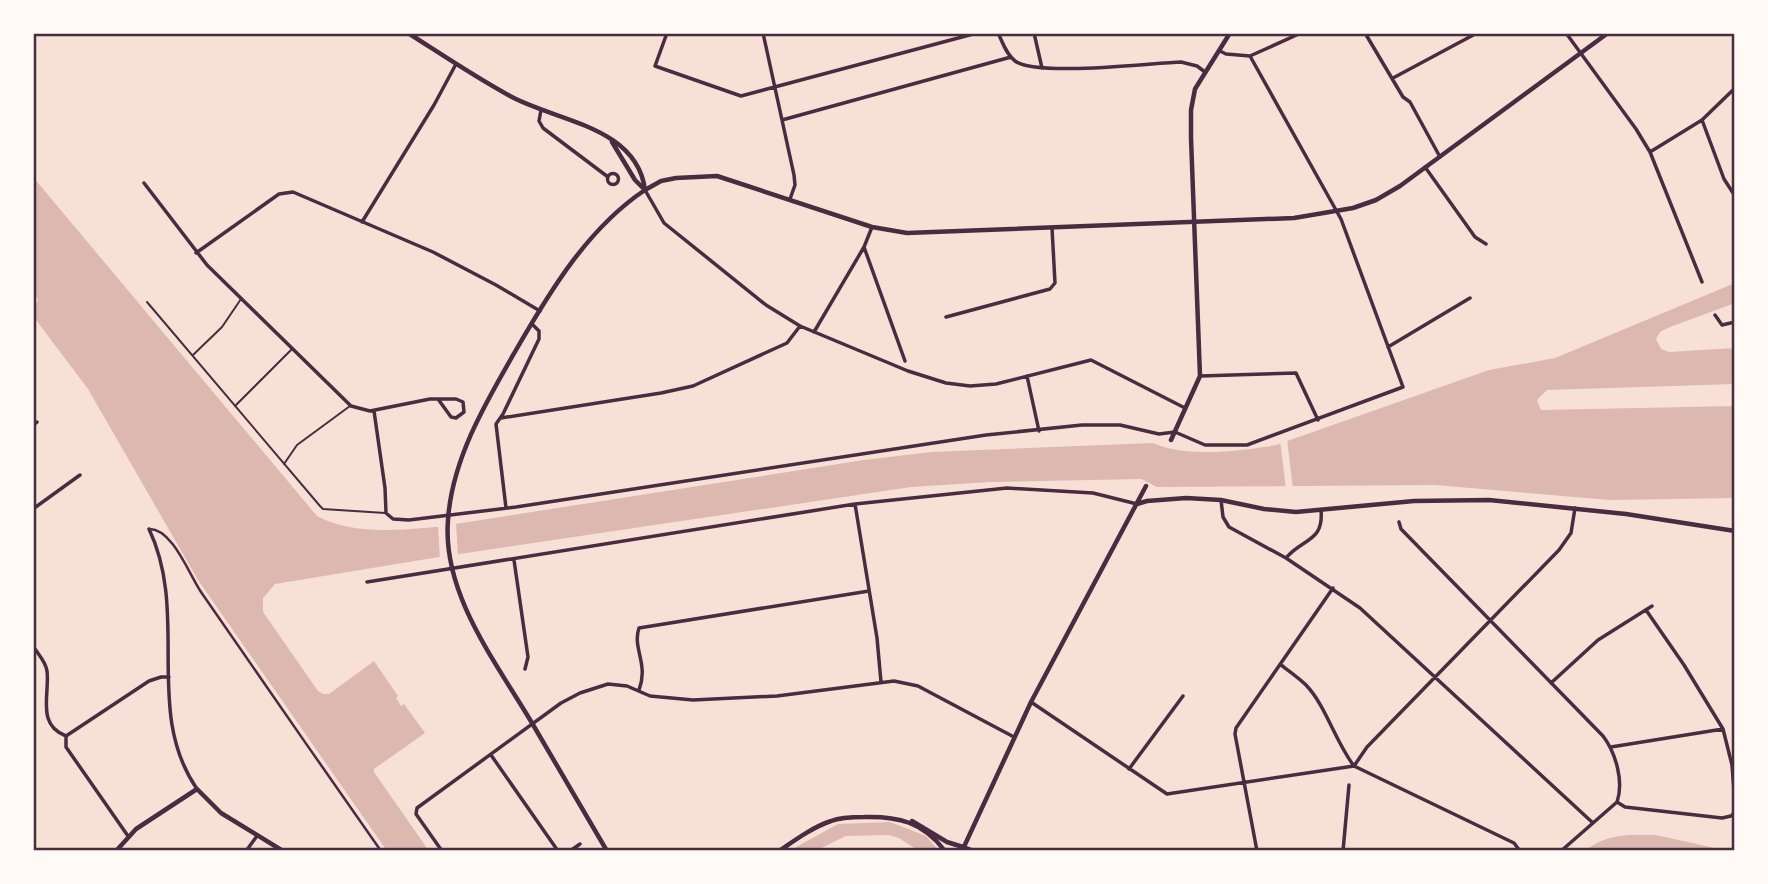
<svg xmlns="http://www.w3.org/2000/svg" width="1768" height="884" font-family="'Fira Sans',sans-serif">
<rect width="100%" height="100%" fill="#f7e1d7"/>
<!-- water -->
<path fill="#dcb8b0" d="M33 177 317 516C352 535 398 530 436 527L864 460 931 452 1153 443C1186 458 1240 451 1276 445L1489 370 1555 358 1735 283V303L1670 327 1660 332 1656 339 1661 349 1669 352 1735 348V384L1547 390 1537 400 1541 410 1735 406V498L1610 500 1435 485 1157 487 1141 479 990 482 911 487 433 558 275 584 263 598V612L318 691 323 694H329L374 661 398 696 396 698 401 706 404 704 425 733 374 769V772L429 851H387L198 580 88 389 33 316V310L38 300 33 291Z
M890 822 926 836 939 851H919L899 838 888 835 846 836 815 851H789L838 824Z
M1630 835H1656L1728 851H1585C1598 840 1613 836 1630 835Z"/>
<!-- pier -->
<path fill="#f7e1d7" d="M1309 430 1287 439 1293 489H1286L1280 440Z
M487 515 460 519 456 522 458 557H475L440 561 438 526 435 523Z"/>
<g fill="none" stroke-linecap="round" stroke-linejoin="round">
<!-- service -->
<path stroke="#4a2c40" stroke-width="2" d="M147 302 320 506 323 509 385 513
M193 355 222 327 241 299
M235 406 292 349
M284 464 297 445 350 406"/>
<!-- pedestrian -->
<path stroke="#4a2c40" stroke-width="2.5" d="M149 529C172 528 189 574 201 592 260 678 321 765 381 851"/>
<!-- minor -->
<path stroke="#4a2c40" stroke-width="3.5" d="M667 33 655 66 741 96 977 33
M763 33 794 175 795 185 790 199
M998 33C1003 43 1006 54 1015 61 1037 77 1149 63 1181 62L1197 66 1205 72
M1034 33 1042 68
M1365 33 1403 97 1410 102 1440 157
M1566 33 1636 129 1650 152 1702 282
M1220 51 1226 54 1250 56
M1250 56 1301 33
M1393 78 1477 33
M541 110 539 121 543 128 608 177
M782 120 1011 57
M1702 120 1724 179 1735 196
M1650 152 1702 120 1735 88
M1425 167 1475 237 1486 244
M607.5 179a5.5 5.5 0 1 1 11 0a5.5 5.5 0 1 1-11 0Z
M144 183 207 265 351 406 370 411 430 399H456L463 402 464 412 456 418 451 417 438 399
M645 190 664 223 766 305 800 326 908 371 946 383 970 386 996 384 1091 360 1185 408
M362 222 434 105 456 64
M864 247 905 361
M196 253 279 194 293 192 433 252 496 285 540 311
M1715 315 1722 325 1735 322
M946 317 1050 289 1055 283 1052 228
M814 332 864 247 872 227
M33 335V337
M1388 347 1470 298
M1027 376 1039 431
M1200 376 1296 373 1318 420
M374 411 385 488 386 513 393 519 409 520 516 507 986 435 1082 425H1120L1159 434 1175 432 1205 445H1247L1403 387 1341 219 1250 56
M501 418 661 393 693 386 787 343 800 326
M33 425 37 422
M1221 500 1223 517 1229 527 1286 558 1360 608 1593 823
M855 504 877 638 881 682
M506 508 496 424 503 414 539 339V331L532 324
M33 509 80 475
M1399 522 1401 529 1603 736C1616 753 1624 782 1617 802
M149 529C190 615 143 711 197 789
M1286 558C1303 538 1324 542 1321 510
M514 560 528 657 525 669
M367 582 855 504 1007 488 1093 493 1137 504
M1646 610 1684 665 1723 729 1732 765 1735 804
M33 646C38 654 46 662 47 671 50 694 36 725 66 736
M1281 665C1289 671 1299 678 1306 685 1326 706 1335 741 1354 766L1514 843 1520 851
M1551 683 1598 640 1652 606
M639 690C649 664 632 648 639 628L869 591
M1031 702 1167 794 1354 766
M66 736 149 681 161 677H169
M66 736V747L128 836
M1611 747 1723 729
M491 755 558 851
M1354 766 1367 747 1559 550 1571 533 1575 508
M1129 769 1183 696
M964 847 975 851
M246 851 257 836
M442 851 416 814 417 808 561 703 580 693 608 684 627 686 650 696 693 700 777 696 894 681 918 686 1014 737
M570 851 580 844
M1257 851 1235 734 1236 728 1333 588
M1343 851 1349 785
M1561 851 1617 802 1625 807 1722 818 1731 816 1735 812"/>
<!-- tertiary -->
<path stroke="#4a2c40" stroke-width="4.5" d="M1171 440 1200 376 1191 138V110L1195 89 1230 33
M1137 504 1147 501 1186 498 1221 500 1264 509 1296 512 1414 501 1489 500 1626 514 1735 531
M912 821 947 842 963 847
M116 851 136 829 197 789 221 813 283 851
M607 851C582 808 557 765 532 723 496 662 442 594 448 520 452 459 486 402 516 350 550 291 588 228 645 190
M779 851C795 840 813 827 831 821 841 817 853 817 864 817 898 816 923 822 945 851
M962 851 1031 702 1146 486"/>
<!-- secondary -->
<path stroke="#4a2c40" stroke-width="4.5" d="M408 33C441 54 475 77 510 96 555 121 637 126 645 190
M612 142 635 180 644 189
M645 190 661 181 676 178 717 176 872 227 907 233 1294 218 1353 208 1376 200 1400 186 1608 33"/>
</g>
<!-- border -->
<rect width="1768" height="884" fill="none" stroke="#fffaf5" stroke-width="70"/>
<rect x="35" y="35" width="1698" height="814" fill="none" stroke="#4a2c40" stroke-width="2.5"/>
</svg>
